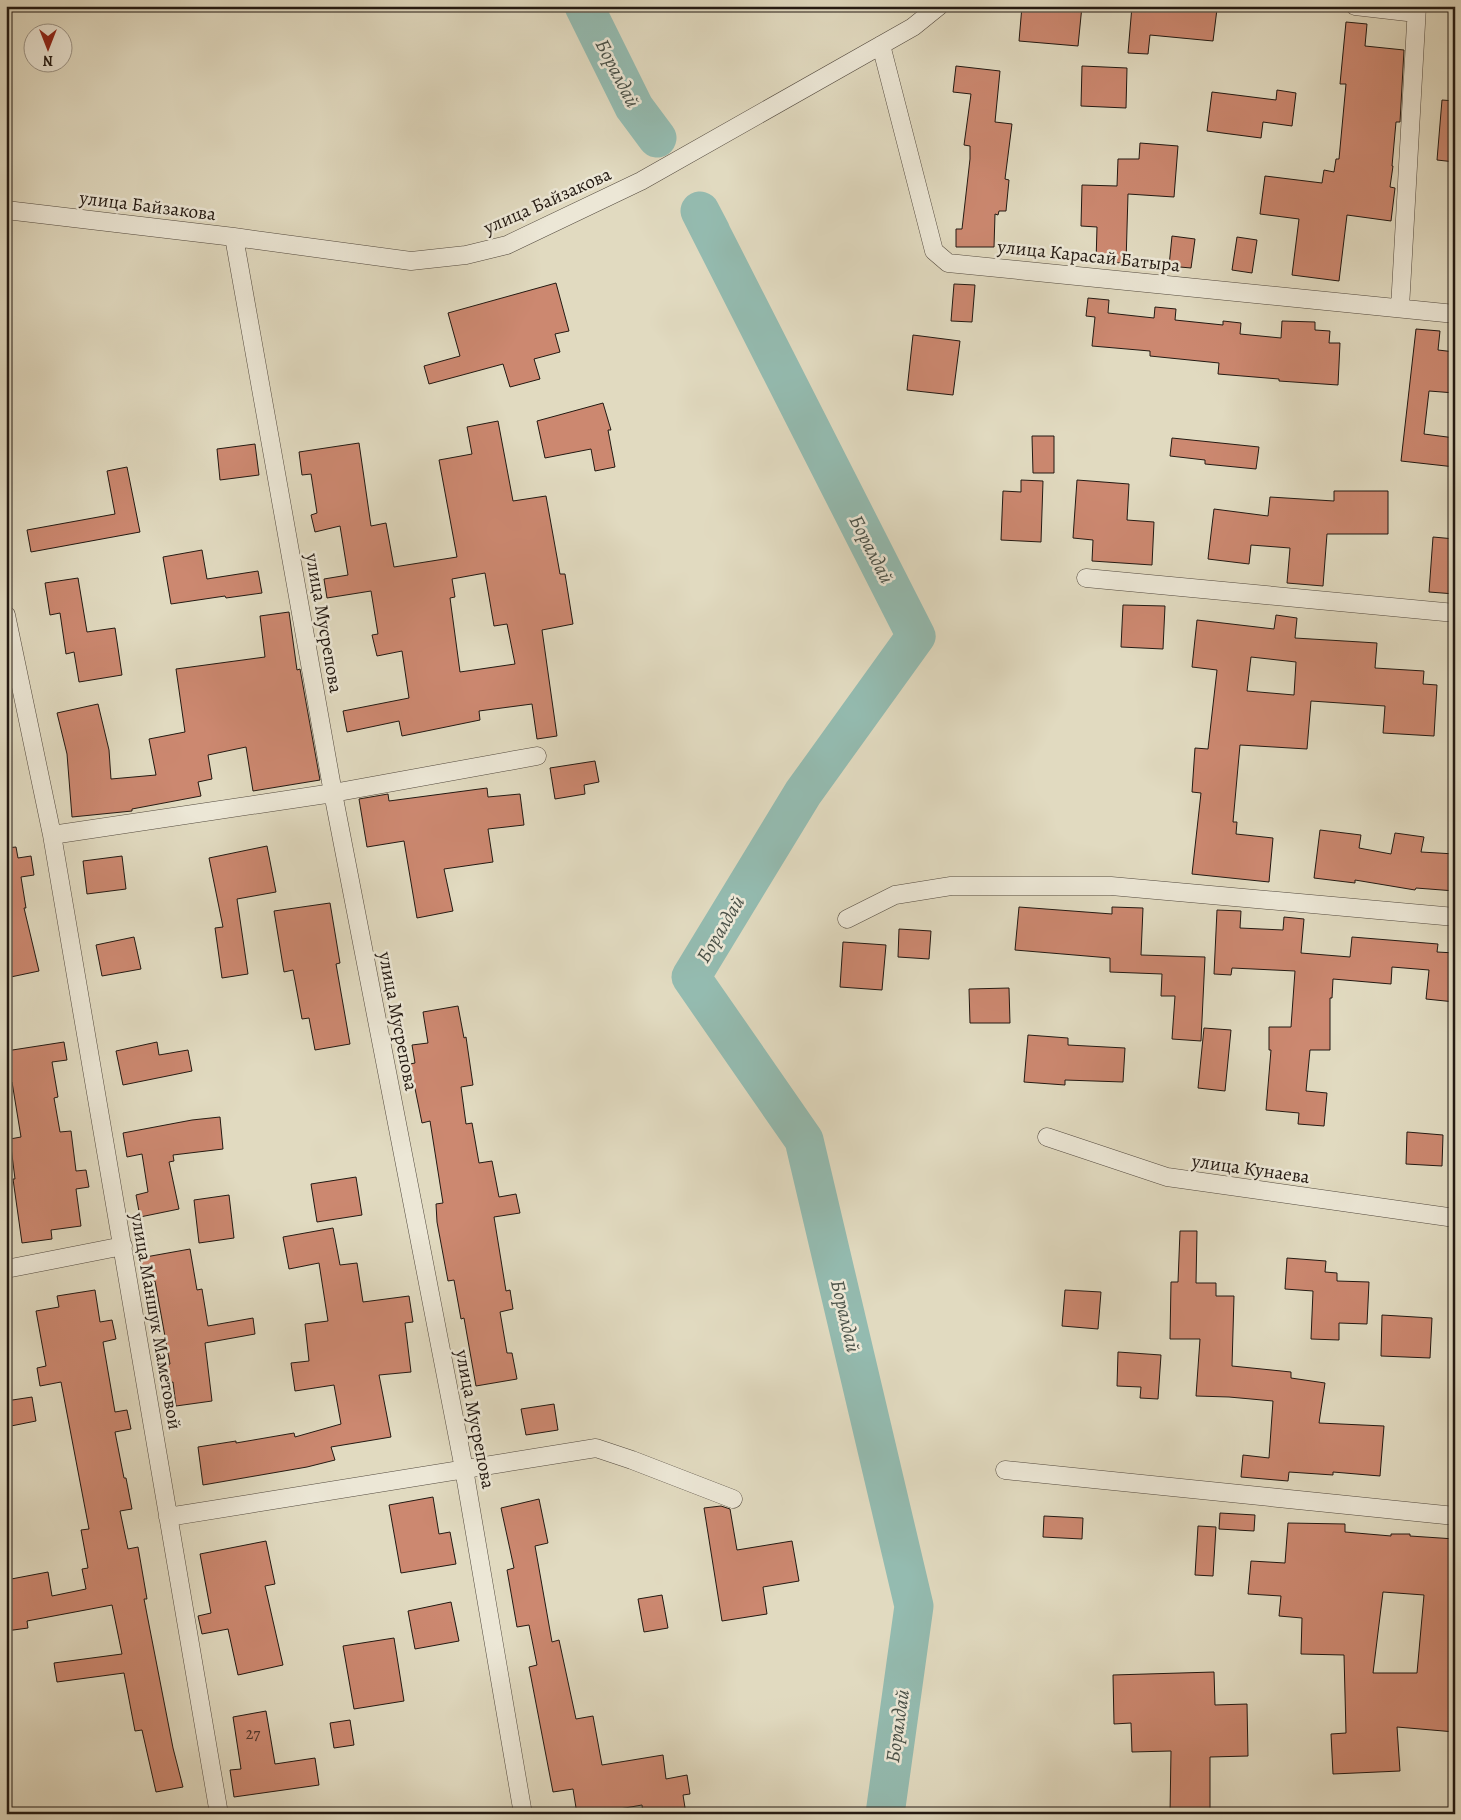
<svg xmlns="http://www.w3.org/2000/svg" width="1461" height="1820" font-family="Alegreya,serif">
<rect width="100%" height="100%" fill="#e1dac0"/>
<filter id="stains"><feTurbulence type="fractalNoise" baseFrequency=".004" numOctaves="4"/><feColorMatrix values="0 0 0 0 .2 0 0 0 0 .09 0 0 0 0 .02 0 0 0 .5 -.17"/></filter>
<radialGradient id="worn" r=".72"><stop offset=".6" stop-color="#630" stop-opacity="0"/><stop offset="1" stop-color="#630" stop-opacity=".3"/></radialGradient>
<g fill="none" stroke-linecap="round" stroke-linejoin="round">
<!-- river -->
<path stroke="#94bbb0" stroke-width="39" d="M584 6 634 107 657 138
M711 232 700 211 916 636 803 793 691 977 804 1140 914 1606 885 1814"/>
</g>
<!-- building -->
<path fill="#cc8870" stroke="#231912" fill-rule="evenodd" d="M1022 6H1082L1078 46 1019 41Z
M1132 6H1186L1217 9 1213 41 1150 35 1148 54 1128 53Z
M1346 22 1367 24 1365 46 1404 50 1400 122H1396L1392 166H1393L1390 187 1395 188 1391 221 1347 215 1339 281 1292 275 1299 219 1260 214 1265 176 1322 183 1324 170 1334 172 1336 159H1339L1346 84H1340Z
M956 66 1000 71 995 122 1012 124 1005 179 1009 180 1006 211H999L998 215 995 214 994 247H956V229H962L970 159V146L964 145 971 94 953 92Z
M1082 66 1127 68 1126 108 1081 106Z
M1277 90 1296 93 1292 126 1263 122 1261 138 1207 131 1212 92 1276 100Z
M1442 100 1455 101V162L1437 160Z
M1140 143 1178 146 1174 197 1128 194 1126 263 1096 262 1097 227 1081 226 1082 185 1117 186 1118 159H1139Z
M1172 236 1195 239 1191 268 1169 266Z
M1237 237 1257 240 1252 273 1232 270Z
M556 283 569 331 555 334 560 352 534 359 540 379 510 387 503 364 429 384 424 366 460 356 448 313Z
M954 284 975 285 972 322 951 321Z
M1088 298 1109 300 1108 313 1154 318 1155 307 1176 309 1175 320 1223 325V321L1241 323 1240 334 1281 338 1282 321 1315 322V330L1330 331 1329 343H1340L1338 385 1279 381V379L1218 374 1219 363 1150 356V351L1092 346 1095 317 1086 316Z
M1416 329 1440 331 1438 350 1455 352V393L1429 391 1424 434 1455 438V467L1401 461Z
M913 335 960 341 953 395 907 390Z
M603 403 611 430H608L615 467 595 471 591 449 545 458 537 421Z
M498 421 513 501 546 496 560 574H565L573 624 542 630 557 736 537 739 532 704 479 711 480 720 402 736 399 721 347 732 343 711 409 698 402 651 377 656 372 635 378 634 371 591 327 598 324 579 348 575 340 526 315 532 311 515 317 513 311 474 302 475 299 452 359 443 371 526 386 523 394 567 457 557 439 460 472 454 467 427ZM485 573 494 626 507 624 515 664 460 672 450 598 455 597 452 579Z
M1032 436H1054V473H1033Z
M1172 438 1259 447 1256 469 1205 464V460L1170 456Z
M255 444 259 475 220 480 217 449Z
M127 467 140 532 31 552 27 530 115 514 107 471Z
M1021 480 1043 481 1041 542 1001 540 1003 491 1021 492Z
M1077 480 1129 484 1127 520 1154 522 1152 565 1092 561 1093 540 1073 538Z
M1334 491H1388V534H1327L1323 586 1287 583 1290 548 1251 545 1249 564 1208 559 1214 509 1268 516 1270 497 1334 501Z
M1433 537 1455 539V594L1429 592Z
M202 550 207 579 258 571 262 593 226 598 225 596 171 604 163 557Z
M78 578 87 632 115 628 122 675 79 682 74 652 66 654 60 613 50 615 45 583Z
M1123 605 1165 606 1163 649 1121 647Z
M289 612 297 670 300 669 320 780 253 791 246 747 208 755 212 779 198 782 201 796 132 809V811L72 817 67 754 57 713 98 704 109 750 111 779 156 775 149 739 185 732 176 669 265 657 260 616Z
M1276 615 1297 618 1295 638 1377 643 1375 668 1424 671 1423 684 1437 685 1434 736 1383 733 1385 706 1311 701 1307 749 1240 745 1233 822H1237L1236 834 1273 838 1269 882 1192 874 1201 793 1192 792 1195 748 1208 749 1217 670 1192 667 1197 620 1274 629ZM1251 657 1296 662 1294 695 1247 691Z
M595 761 599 782 584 785 585 794 555 799 550 768Z
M487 788 488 797 520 794 524 825 488 829 493 862 444 869 453 911 417 918 404 841 367 847 359 799 388 794 389 801Z
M1320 830 1361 835 1359 848 1391 854 1395 833 1424 837 1421 852 1455 854V891L1416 888 1415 890 1355 880V883L1314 878Z
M267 846 276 892 237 899 248 974 222 978 215 928 223 927 209 858Z
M16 847 18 858 31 856 34 875 21 877 26 908H24L39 971 6 978V848Z
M122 856 126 889 87 894 83 861Z
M330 903 340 963 336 964 350 1044 315 1050 309 1018 302 1019 293 970 284 972 274 911Z
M1019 907 1112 914V907L1143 908 1141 955 1205 957 1201 1041 1172 1039 1175 996H1161L1162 974 1110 972V958L1015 950Z
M1217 910 1241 911 1240 928 1283 930 1284 917 1304 919 1301 953 1350 957 1352 937 1438 944 1437 952 1455 953V1002L1426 999 1429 970 1392 967 1391 984 1333 979 1332 998H1330V1050H1310L1306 1091 1327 1093 1324 1126 1298 1124 1299 1113 1266 1110 1271 1050H1269V1027H1291L1295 971 1232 968 1231 975 1214 974Z
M899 929 931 931 929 959 898 957Z
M134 937 141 969 102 976 96 945Z
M843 942 886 945 882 990 840 987Z
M1009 988 1010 1023H970L969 989Z
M458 1006 464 1038 466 1037 473 1085 461 1087 466 1124 472 1123 479 1163 492 1161 499 1197 516 1194 520 1213 494 1217 506 1291 510 1290 513 1309 500 1312 507 1353H512L517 1379 476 1386 464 1318 461 1319 454 1280 448 1281 437 1222 436 1204 443 1203 430 1121 422 1123 410 1064 415 1063 412 1045 428 1043 423 1012Z
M1204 1028 1231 1030 1225 1091 1198 1088Z
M1028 1035 1068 1038V1045L1125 1048 1123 1082 1065 1080V1085L1024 1082Z
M64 1042 67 1060 52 1062 58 1097 54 1098 60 1132 71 1131 76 1171 86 1170 89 1187 76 1189 81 1226 51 1230 52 1239 22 1243 13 1179H15L10 1139 21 1137 12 1082 6 1083V1051Z
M157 1042 159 1055 188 1050 192 1071 123 1085 116 1051Z
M220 1117 223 1149 173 1155 174 1161 169 1162 179 1209 140 1217 136 1195 148 1192 142 1154 127 1157 123 1133 192 1120Z
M1407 1132 1443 1135 1442 1166 1406 1164Z
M356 1177 362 1215 317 1222 311 1184Z
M229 1195 234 1238 199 1243 194 1200Z
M333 1228 340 1265 357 1263 363 1302 409 1296 413 1322 405 1323 411 1372 379 1375 391 1437 331 1447 335 1460 307 1467 203 1485 198 1447 236 1441V1443L294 1433 295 1437 341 1424 334 1385 295 1391 291 1363 309 1361 305 1324 328 1321 319 1263 289 1269 283 1237Z
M1180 1231H1197L1196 1283H1216V1296H1234L1232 1366 1291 1372V1378L1325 1383 1319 1423 1384 1426 1380 1476 1333 1472V1475L1289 1472 1288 1481 1241 1477 1243 1455 1269 1458 1273 1401 1229 1397 1196 1396 1200 1339H1170L1171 1282H1178Z
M190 1249 197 1290 202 1289 208 1326 253 1318 255 1334 205 1343 212 1401 176 1406 173 1382 160 1384 158 1366 170 1364 155 1281 144 1283 140 1258Z
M1287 1258 1326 1261 1325 1272 1337 1273V1281L1369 1282 1367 1324 1339 1323V1340L1311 1339 1313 1291 1285 1289Z
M95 1290 100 1322 112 1320 116 1339 103 1342 115 1412 127 1410 131 1429 115 1432 124 1478H126L132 1509 120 1511 128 1549 138 1547 147 1599H144L173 1748 183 1787 156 1792 142 1730 135 1731 124 1673 57 1682 54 1663 122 1654 112 1605 27 1621 28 1628 6 1631V1580L48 1572 52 1596 86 1589 82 1569 88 1568 81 1530 89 1529 61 1382 40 1386 37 1368 46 1366 36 1311 59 1307 57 1296Z
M1065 1290 1101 1292 1098 1329 1062 1326Z
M1382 1315 1432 1318 1430 1358 1381 1356Z
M1118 1352 1161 1355 1158 1399 1140 1398 1141 1387 1117 1386Z
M32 1397 36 1421 6 1427V1401Z
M554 1404 558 1430 526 1435 521 1409Z
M433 1497 439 1534 450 1532 456 1564 401 1573 389 1505Z
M539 1499 548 1543 535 1546 552 1642 559 1640 576 1719 593 1716 602 1765 663 1755 666 1779 687 1775 690 1794 683 1795 686 1814H643L642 1805 591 1814H577L573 1789 553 1792 529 1667 537 1665 529 1625 517 1627 507 1570 514 1568 501 1508Z
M721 1506 730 1509 737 1550 792 1541 799 1581 763 1587 767 1614 722 1621 704 1508Z
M1220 1513 1255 1515 1254 1531 1219 1529Z
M1044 1516 1083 1518 1082 1539 1043 1537Z
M1288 1523 1345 1524V1532L1391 1536V1534H1410V1536L1455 1539V1576L1452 1613 1455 1614 1453 1643H1455V1732L1397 1727 1400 1771 1333 1774 1331 1734 1346 1733 1344 1655 1301 1654 1302 1618 1279 1616 1281 1596 1248 1594 1251 1561 1285 1563ZM1383 1592 1424 1595 1417 1673H1373Z
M1198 1526 1216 1527 1213 1576 1195 1575Z
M266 1541 275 1584 265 1586 283 1665 238 1675 228 1629 202 1634 198 1616 211 1613 200 1554Z
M662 1595 668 1628 644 1632 638 1599Z
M451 1602 459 1641 415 1649 408 1611Z
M394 1638 404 1701 354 1709 343 1646Z
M1214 1672 1215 1705 1247 1704 1248 1756 1210 1757V1814H1170L1171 1751 1132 1752 1131 1723 1114 1724 1113 1675Z
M266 1711 275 1764 315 1758 319 1785 234 1797 230 1770 241 1769 233 1717Z
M350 1720 354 1745 334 1748 330 1723Z"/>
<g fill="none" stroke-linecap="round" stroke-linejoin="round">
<defs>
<path id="minor" d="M1355 6 1416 13
M881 45 934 251 948 263 1455 314
M6 210 234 237 411 261 466 255 507 245 641 181 913 27 939 6
M234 237 333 793 464 1469 523 1814
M1400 308 1417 6
M1086 578 1455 613
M6 615 52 835 219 1814
M52 835 333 793 537 756
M847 919 895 895 951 886H1111L1455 917
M1047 1137 1167 1177 1455 1218
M6 1269 123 1246
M1005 1470 1455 1516
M168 1517 596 1448 632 1460 733 1499"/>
</defs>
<!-- minor casing -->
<use href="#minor" stroke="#52493e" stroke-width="19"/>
<!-- minor -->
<use href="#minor" stroke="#ece7d6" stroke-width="18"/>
</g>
<g text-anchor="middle" stroke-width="5" stroke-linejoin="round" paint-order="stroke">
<!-- number labels -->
<g font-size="16" fill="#4d352a">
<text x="253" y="1739">27</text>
</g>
<!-- street labels -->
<g font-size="19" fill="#231912" stroke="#ece7d6">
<text transform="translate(547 200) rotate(-24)" y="7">улица Байзакова</text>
<text transform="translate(148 205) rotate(7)" y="7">улица Байзакова</text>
<text transform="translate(1089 255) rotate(6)" y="7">улица Карасай Батыра</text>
<text transform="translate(325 623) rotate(80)" y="7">улица Мусрепова</text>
<text transform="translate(399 1021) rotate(79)" y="7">улица Мусрепова</text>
<text transform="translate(1251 1168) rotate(8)" y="7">улица Кунаева</text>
<text transform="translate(157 1321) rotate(80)" y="7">улица Маншук Маметовой</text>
<text transform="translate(476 1419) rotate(79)" y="7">улица Мусрепова</text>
</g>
<!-- water labels -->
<g font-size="20" font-style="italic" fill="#4b5249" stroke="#ece7d6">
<text transform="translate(618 73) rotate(63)" y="7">Боралдай</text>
<text transform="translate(872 549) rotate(63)" y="7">Боралдай</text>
<text transform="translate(720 929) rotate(-59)" y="7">Боралдай</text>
<text transform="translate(846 1316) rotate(77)" y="7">Боралдай</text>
<text transform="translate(897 1726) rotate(-82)" y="7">Боралдай</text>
</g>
</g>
<!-- margin -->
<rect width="1461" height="1820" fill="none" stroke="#e1dac0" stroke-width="25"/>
<rect x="8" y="8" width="1446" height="1805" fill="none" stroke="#231912" stroke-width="2.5"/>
<rect x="12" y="12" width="1436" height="1795" fill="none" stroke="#231912"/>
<!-- north arrow -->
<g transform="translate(48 48) rotate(180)"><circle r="24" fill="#ece7d6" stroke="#9c9588"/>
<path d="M0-4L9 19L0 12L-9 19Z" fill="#8f2418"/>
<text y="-8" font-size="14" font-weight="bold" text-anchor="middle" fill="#231912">N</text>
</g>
<rect width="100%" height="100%" filter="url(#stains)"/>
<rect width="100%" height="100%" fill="url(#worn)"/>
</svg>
